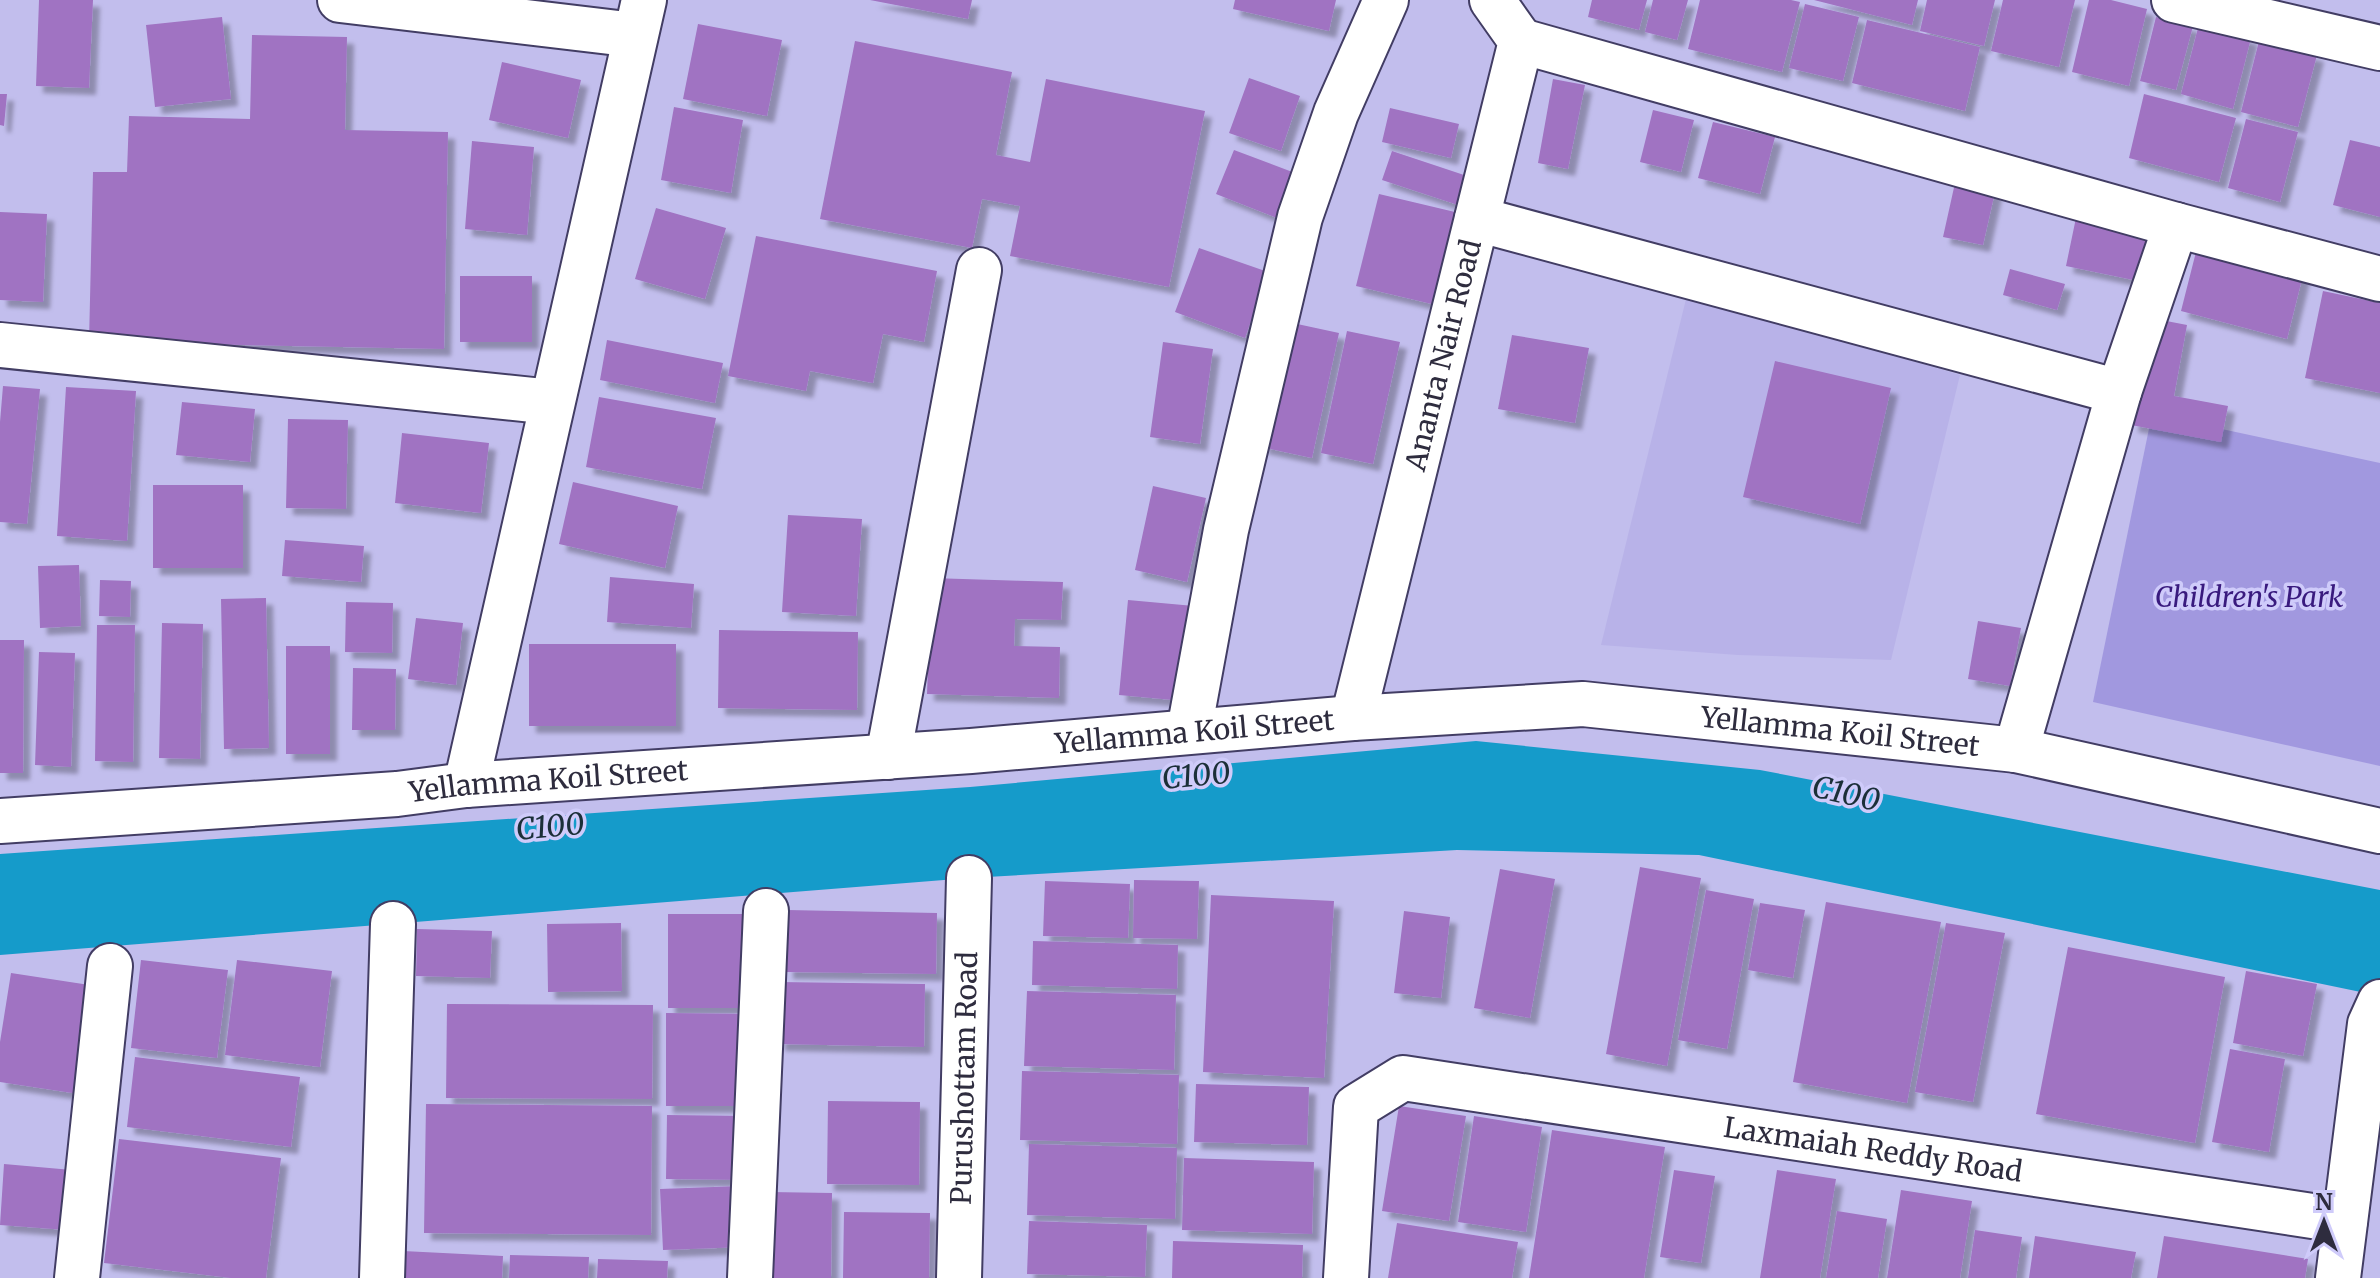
<svg xmlns="http://www.w3.org/2000/svg" width="2380" height="1278" font-family="Merriweather,serif">
<defs>
<filter id="shadow"><feDropShadow dx="7" dy="7" stdDeviation="2" flood-color="#0004"/></filter>
</defs>
<rect width="100%" height="100%" fill="#c2beed"/>
<!-- built -->
<path fill="#b8b2e8" d="M1687 295 1960 375 1891 660 1738 655 1601 645Z"/>
<!-- green -->
<path fill="#a198df" d="M2152 414 2380 463V766L2093 702Z"/>
<!-- water -->
<path fill="#159bca" d="M1476 741 1760 770 2380 890V996L1699 855 1457 850 969 878 0 955V854L970 787Z"/>
<!-- building -->
<path fill="#a073c2" filter="url(#shadow)" d="M39 0H93L89 88 36 86Z
M870 0H972L968 19Z
M1235 0H1336L1329 31 1233 9Z
M1592 0H1647L1639 30 1588 17Z
M1653 0H1688L1677 40 1645 32Z
M1700 0H1791L1800 2 1782 72 1688 49Z
M1814 0H1918L1912 25Z
M1927 0H1995L1984 46 1920 31Z
M2003 0H2075L2059 67 1991 51Z
M2089 0H2111L2147 9 2129 86 2072 72Z
M1805 4 1859 17 1843 81 1789 68Z
M222 17 231 99 155 107 146 25Z
M2156 17 2193 26 2176 90 2140 81Z
M1867 20 1980 47 1965 111 1852 83Z
M698 24 782 40 767 116 683 99Z
M2199 24 2251 38 2233 109 2181 94Z
M252 35 347 37 345 130 448 132 444 349 89 342 93 172H127L129 116 250 119Z
M855 41 1012 72 996 155 1030 162 1046 79 1205 111 1169 287 1010 256 1020 206 982 199 972 248 820 219Z
M2259 41 2317 55 2298 127 2241 112Z
M502 62 581 80 568 138 489 120Z
M1249 78 1300 96 1281 151 1229 133Z
M1553 79 1585 85 1568 169 1538 163Z
M0 94H7L4 126 0 125Z
M2144 94 2236 118 2219 182 2129 158Z
M674 107 743 120 731 193 661 180Z
M1390 108 1459 124 1451 158 1382 142Z
M1653 110 1694 120 1681 172 1640 162Z
M2246 119 2298 132 2280 202 2228 188Z
M1713 122 1775 137 1760 194 1698 178Z
M2350 140 2380 147V217L2333 205Z
M472 141 534 147 527 235 465 229Z
M1234 150 1295 173 1277 218 1216 194Z
M1392 151 1467 176 1458 205 1382 180Z
M1957 174 1997 183 1983 245 1943 237Z
M1379 194 1455 212 1432 304 1356 286Z
M656 208 726 228 705 299 635 279Z
M0 212 47 214 43 302 0 300Z
M2077 213 2153 230 2143 282 2066 266Z
M756 236 937 271 924 342 883 334 873 383 810 371 806 391 728 376Z
M2198 244 2304 271 2287 339 2181 311Z
M1199 248 1268 272 1245 338 1175 312Z
M2010 269 2065 284 2057 310 2003 295Z
M460 276H532V342H460Z
M2323 291 2380 303V393L2305 378Z
M2151 318 2187 325 2174 396 2228 406 2221 442 2131 425Z
M1288 322 1339 333 1312 458 1261 447Z
M1347 331 1400 342 1373 464 1321 453Z
M1512 335 1589 348 1575 423 1498 409Z
M607 340 723 363 715 403 600 380Z
M1163 342 1213 349 1200 444 1150 437Z
M1775 361 1891 388 1860 524 1743 497Z
M3 386 40 389 27 524 0 522V422Z
M66 387 136 391 127 541 57 536Z
M599 397 716 418 702 489 586 467Z
M182 402 255 409 250 462 176 455Z
M288 419 348 420 346 509 286 508Z
M402 433 489 443 481 513 395 503Z
M573 482 678 506 665 568 559 544Z
M153 485H243V568H153Z
M1153 486 1206 498 1187 582 1135 570Z
M788 515 862 519 856 616 782 612Z
M285 540 364 546 361 582 282 576Z
M79 565 81 626 40 628 38 566Z
M610 577 694 584 691 628 607 622Z
M931 578 1063 582 1061 620 1015 619 1014 646 1060 647 1059 698 927 694Z
M100 580 131 581 130 617 99 616Z
M266 598 269 748 224 749 221 599Z
M1128 600 1194 606 1184 701 1119 695Z
M346 602 393 603 392 653 345 652Z
M416 618 463 623 456 685 408 679Z
M1978 621 2021 628 2010 686 1968 679Z
M162 623 203 624 200 759 159 758Z
M97 625H135L133 762 95 761Z
M719 630 858 632 857 710 718 708Z
M0 640H24L23 773H0Z
M529 644H676V726H529Z
M286 646H330V754H286Z
M39 652 75 653 71 767 35 765Z
M353 668 396 669 395 730H352Z
M1640 867 1701 878 1667 1066 1606 1054Z
M1500 869 1555 879 1530 1018 1474 1008Z
M1134 880 1199 881 1197 939 1133 938Z
M1045 881 1130 884 1128 938 1043 936Z
M1706 890 1754 899 1727 1049 1678 1040Z
M1211 895 1334 901 1324 1078 1203 1072Z
M1826 902 1941 922 1907 1103 1793 1082Z
M1760 903 1805 910 1793 978 1748 970Z
M787 910 937 913 936 974 786 972Z
M1404 911 1450 917 1441 998 1394 993Z
M668 914H753V1008H668Z
M621 923 622 991 548 992 547 924Z
M1946 923 2005 933 1973 1102 1915 1092Z
M417 929 492 931 490 978 416 976Z
M1033 941 1178 945 1177 989 1032 985Z
M2068 947 2225 977 2195 1143 2036 1114Z
M141 960 228 970 217 1058 131 1048Z
M237 960 332 971 320 1067 225 1055Z
M2246 971 2317 984 2303 1056 2233 1043Z
M11 973 96 986 79 1094 0 1082V1042Z
M779 982 925 984 924 1047 778 1044Z
M1027 991 1176 995 1174 1070 1024 1066Z
M447 1004 653 1005 652 1099 446 1098Z
M666 1013 750 1014 749 1106H666Z
M2230 1049 2285 1059 2269 1152 2212 1142Z
M135 1057 300 1077 291 1147 127 1127Z
M1022 1071 1179 1075 1177 1144 1020 1140Z
M1196 1084 1309 1087 1307 1145 1194 1142Z
M828 1101 920 1102 919 1185 827 1184Z
M426 1104 652 1106 651 1235 424 1233Z
M1399 1106 1466 1116 1449 1221 1382 1211Z
M667 1115 749 1116 748 1180 666 1179Z
M1474 1116 1542 1127 1526 1232 1458 1222Z
M1552 1130 1665 1147 1644 1278H1529Z
M119 1139 281 1158 266 1278H231L104 1263Z
M1029 1144 1177 1148 1175 1219 1027 1215Z
M1184 1158 1314 1162 1312 1234 1182 1230Z
M4 1164 72 1170 67 1230 0 1225Z
M1674 1170 1715 1176 1701 1263 1660 1257Z
M1777 1170 1836 1179 1820 1278H1760Z
M741 1186 744 1247 663 1250 660 1189Z
M1901 1190 1972 1201 1960 1278H1887Z
M770 1192 832 1193 831 1278H768Z
M1837 1211 1887 1219 1878 1278H1826Z
M844 1212 930 1213 929 1278H843Z
M1029 1221 1147 1225 1145 1277 1027 1274Z
M1397 1223 1518 1242 1512 1278H1388Z
M1975 1230 2022 1237 2016 1278H1968Z
M2035 1236 2136 1252 2131 1278H2029Z
M2164 1236 2308 1259 2305 1278H2157Z
M1173 1241 1303 1245 1302 1278H1172Z
M403 1251 503 1256 502 1278H402Z
M510 1255 589 1257 588 1278H509Z
M598 1259 668 1261 667 1278H597Z"/>
<g fill="none" stroke-linecap="round" stroke-linejoin="round">
<defs>
<g id="street">
<path d="M340 0 635 35"/>
<path d="M2174 0 2380 48"/>
<path d="M1521 41 2176 225 2380 279"/>
<path d="M1477 219 2119 392 2176 225"/>
<path d="M0 345 552 402"/>
<path id="s1" d="M1353 718 1521 41 1492 0"/>
<path d="M1189 731 1226 530 1300 217 1336 113 1386 0"/>
<path d="M2016 750 2119 392"/>
<path d="M888 757 979 270"/>
<path d="M466 785 644 0"/>
<path d="M77 1278 110 966"/>
<path d="M382 1278 393 924"/>
<path d="M750 1278 766 911"/>
<path id="s2" d="M959 1278 969 878"/>
<path id="s3" d="M1346 1278 1356 1107 1403 1078 2345 1221"/>
<path d="M2338 1278 2370 1024 2380 1002"/>
</g>
<g id="secondary">
<path id="s4" d="M0 821 397 794 466 785 971 751 1353 718 1583 704 2016 750 2380 831"/>
</g>
</defs>
<!-- street casing -->
<use href="#street" stroke="#423d64" stroke-width="48"/>
<!-- secondary casing -->
<use href="#secondary" stroke="#423d64" stroke-width="48"/>
<!-- street -->
<use href="#street" stroke="#fff" stroke-width="44"/>
<!-- secondary -->
<use href="#secondary" stroke="#fff" stroke-width="44"/>
</g>
<g text-anchor="middle" stroke-width="7" stroke-linejoin="round" paint-order="stroke">
<!-- street labels -->
<g font-size="28" fill="#2e2c3e" stroke="#cfcbfa">
<text dy="10" stroke="none"><textPath href="#s1" startOffset="374">Ananta Nair Road</textPath></text>
<text dy="10" stroke="none"><textPath href="#s4" startOffset="1846">Yellamma Koil Street</textPath></text>
<text dy="10" stroke="none"><textPath href="#s4" startOffset="1198">Yellamma Koil Street</textPath></text>
<text dy="10" stroke="none"><textPath href="#s4" startOffset="550">Yellamma Koil Street</textPath></text>
<text dy="10" stroke="none"><textPath href="#s2" startOffset="200">Purushottam Road</textPath></text>
<text dy="10" stroke="none"><textPath href="#s3" startOffset="702">Laxmaiah Reddy Road</textPath></text>
</g>
<!-- park labels -->
<g font-size="28" font-style="italic" fill="#391a7e" stroke="#cfcbfa">
<text x="2249" y="607">Children's Park</text>
</g>
<!-- water labels -->
<g font-size="30" font-style="italic" fill="#1b2f38" stroke="#cfcbfa">
<text transform="translate(1196 776) rotate(-5)" y="10">C100</text>
<text transform="translate(1846 794) rotate(13)" y="10">C100</text>
<text transform="translate(550 827) rotate(-5)" y="10">C100</text>
</g>
</g>
<!-- north arrow -->
<g transform="translate(2324 1222)" stroke="#cfcbfa" stroke-width="6" paint-order="stroke">
<path d="M0-6L14 30L0 20L-14 30Z" fill="#2e2c3e"/>
<text y="-12" font-size="22" font-weight="bold" text-anchor="middle" fill="#2e2c3e">N</text>
</g>
</svg>
